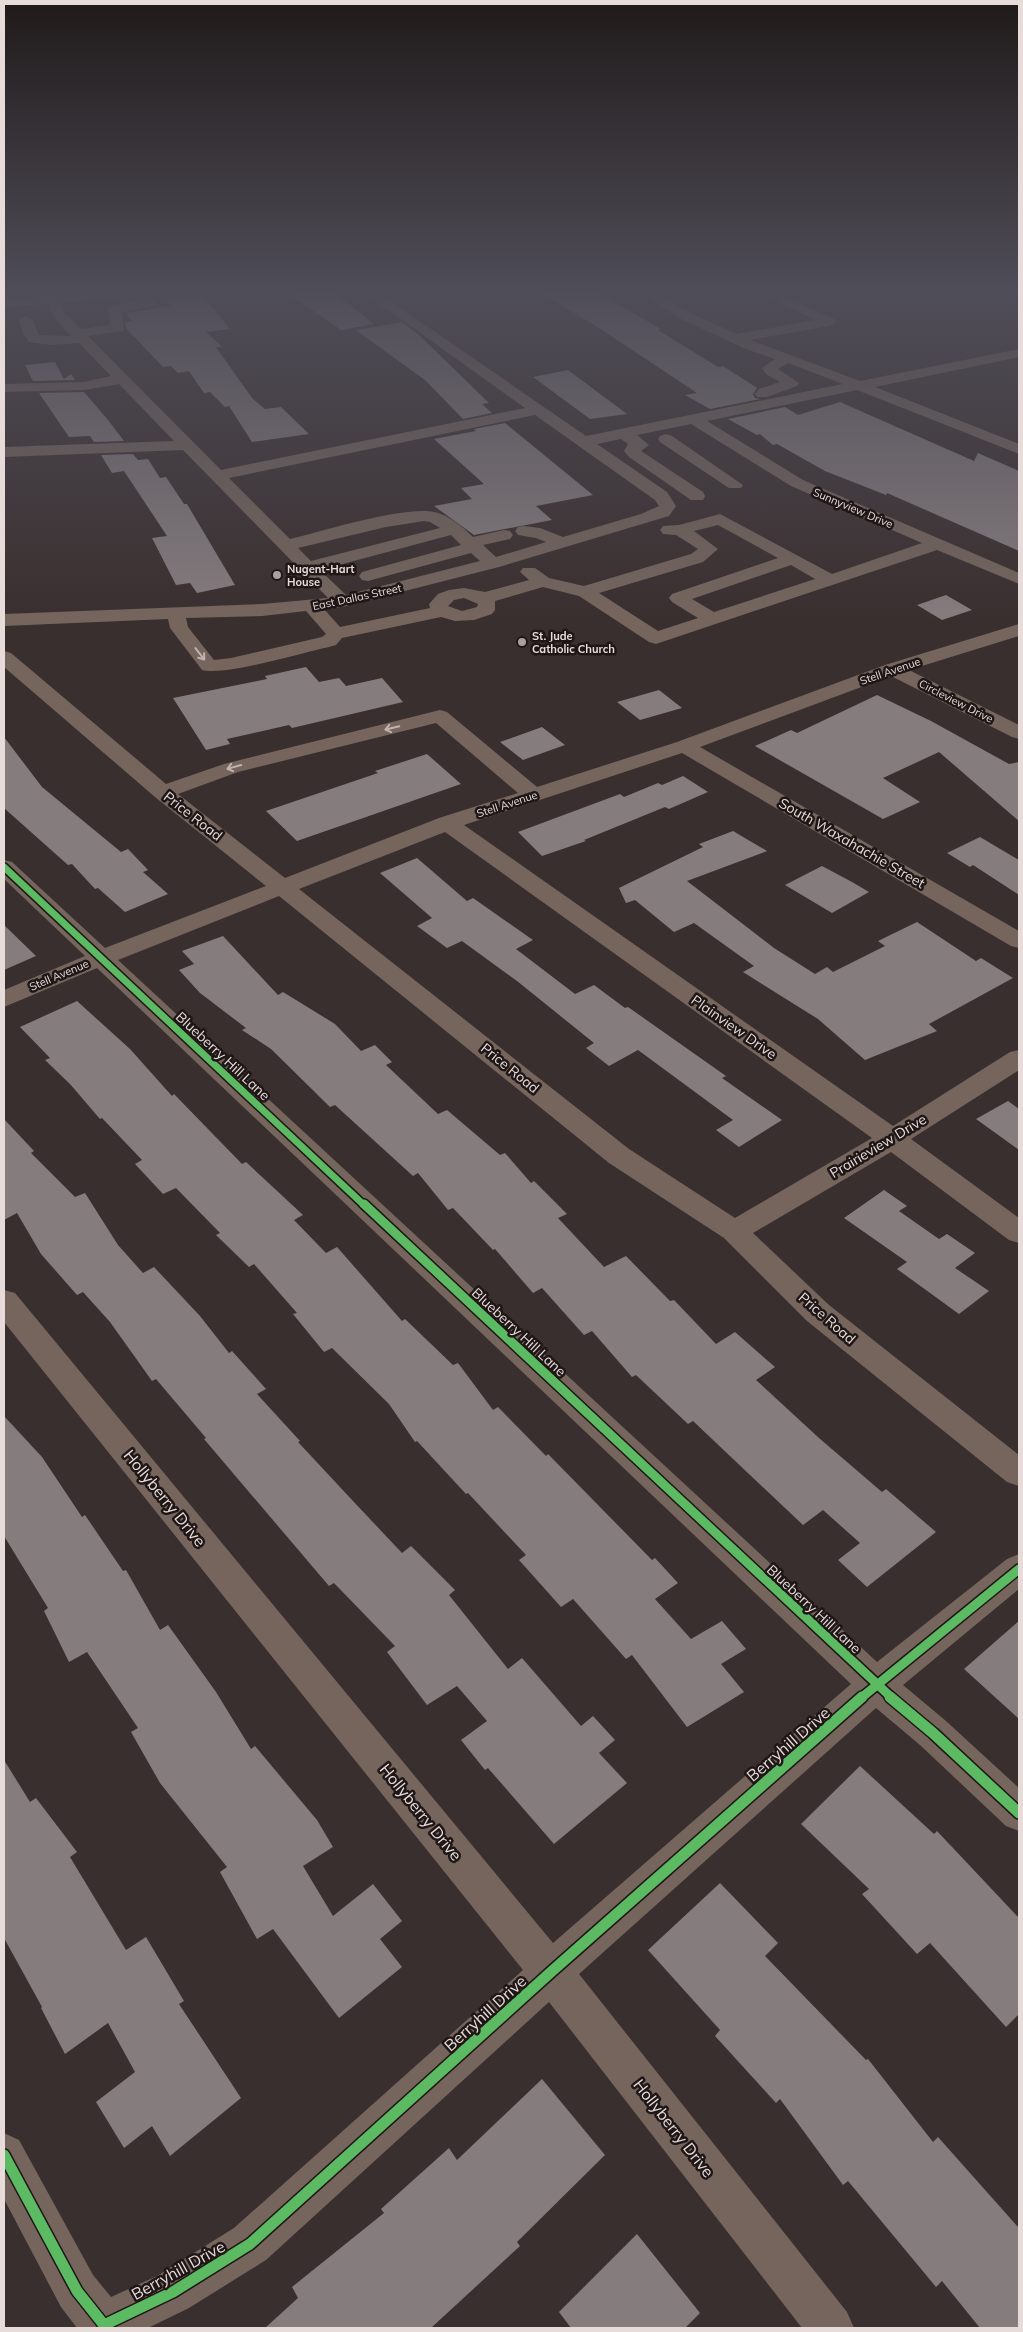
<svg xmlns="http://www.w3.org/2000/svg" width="1023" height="2332" font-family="Mulish,sans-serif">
<rect width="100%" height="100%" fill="#3a2f2f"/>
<!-- building -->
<path fill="#857c7e" d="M202 294 230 329 206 332 222 347H216L252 398 265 409 281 407 309 434 252 442 229 406 225 407 210 392 204 393 189 371 178 373 171 366 163 367 126 328 125 322 132 321 126 313 171 306 166 299Z
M289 294H336L374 324 341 330Z
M543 294H600L661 329 658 330 718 367 723 366 757 388 753 394 755 398 760 399 710 409 685 395 697 393 596 326Z
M402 322 418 334 489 403 482 404 492 413 463 419 425 380 356 330Z
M55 362 64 379 71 374 75 380 33 381 25 365Z
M568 370 627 414 590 419 533 377Z
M84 392 108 420 124 441 94 442 90 436 69 437 39 393Z
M840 402 974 461 978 453 1019 471V551L887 493 886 495 825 471 777 444 773 445 760 434 757 435 728 419 785 407 798 415Z
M505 423 593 495 536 506 552 520 474 535 434 506 472 499 461 488 484 484 434 439 476 431 474 429Z
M133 454 138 460 148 459 160 478 166 477 184 504H187L235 585 197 593 190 583 176 585 152 538 167 536 124 471 112 473 101 455Z
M946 595 972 610 942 620 917 605Z
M306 667 319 682 339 678 346 686 382 678 403 702 292 728 289 725 227 739 230 744 206 750 173 698 267 679 265 676Z
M659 690 682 708 640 720 617 702Z
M877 695 931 721 1009 764 1019 762V821L939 752 883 778 920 802 883 819 755 746 791 730 797 733Z
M542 727 565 745 523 760 500 742Z
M4 737 42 787 121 852 128 849 148 870 143 872 168 894 125 912 98 888 95 889 72 864 68 865 4 808Z
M427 754 461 784 297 841 266 811 378 773 375 771Z
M683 776 708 792 669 809 665 807 584 840 586 841 542 856 518 832 620 794 624 797 658 783 662 785Z
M733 831 767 851 687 881 774 948 815 974 827 967 833 972 885 946 878 941 917 922 976 961 981 958 1013 978 929 1024 937 1031 865 1060 818 1019 743 972 754 966 694 923 674 932 635 900 626 903 619 888 703 847 699 844Z
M980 837 1019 860V895L973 865 970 867 947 853Z
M417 858 467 901 473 898 533 940 516 949 575 994 594 985 625 1008 628 1007 726 1076 722 1078 782 1120 739 1147 716 1130 733 1120 638 1050 609 1066 586 1048 594 1043 517 981 462 941 447 948 417 926 432 918 380 873Z
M822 866 852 882 869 892 832 913 785 885Z
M4 925 36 956 4 970Z
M223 936 278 995 283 992 335 1024 361 1051 375 1045 392 1062 386 1065 438 1114 447 1110 500 1155 505 1153 531 1183 534 1181 567 1214 558 1218 604 1267 626 1256 670 1301 674 1300 716 1344 735 1332 775 1367 756 1380 819 1438 882 1492 886 1489 936 1532 867 1587 838 1560 860 1543 823 1510 803 1525 693 1421 688 1424 636 1375 632 1377 592 1331 584 1335 542 1288 533 1293 495 1249 493 1250 453 1208 448 1210 418 1173 413 1176 335 1105 330 1107 271 1049 242 1030 246 1028 200 993 179 970 194 964 182 951Z
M77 1001 130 1049 172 1096 174 1094 242 1164 246 1162 303 1215 294 1220 326 1253 337 1247 402 1321 405 1319 453 1365 458 1363 493 1410 498 1407 546 1456 548 1454 652 1560 655 1558 678 1583 655 1599 691 1639 722 1621 746 1649 721 1664 744 1692 687 1727 632 1655 626 1659 573 1599 561 1607 519 1560 526 1555 468 1493 466 1494 417 1441 415 1442 389 1404 332 1348 324 1352 293 1314 297 1313 254 1264 249 1267 216 1235 220 1233 176 1188 163 1194 135 1164 142 1160 102 1118 100 1119 70 1084 45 1060 50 1058 20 1027Z
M1008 1101 1019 1109V1150L976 1119Z
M4 1119 34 1151 31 1153 75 1197 85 1193 118 1245 143 1273 154 1267 200 1316 229 1353 232 1351 266 1389 257 1394 300 1441 298 1442 353 1501 402 1553 411 1546 455 1590 449 1595 508 1669 522 1658 581 1726 593 1716 615 1740 599 1753 627 1783 554 1844 488 1768 485 1770 461 1740 487 1721 457 1686 427 1705 387 1652 395 1646 334 1583 329 1586 204 1439 206 1438 156 1379 152 1381 110 1322 83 1292 77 1295 41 1254 17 1213 4 1220Z
M884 1190 907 1206 899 1211 939 1239 947 1234 975 1253 955 1268 989 1291 959 1314 897 1269 907 1262 844 1218Z
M4 1416 42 1457 82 1517 85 1515 123 1571 126 1570 160 1630 168 1625 216 1692 251 1749 255 1746 317 1820 333 1847 303 1866 333 1916 373 1884 402 1921 380 1939 402 1967 339 2018 273 1929 257 1939 220 1872 227 1867 160 1783 131 1732 138 1728 87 1652 69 1662 44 1611 48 1608 4 1536Z
M1019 1621V1719L964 1669Z
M4 1760 30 1802 36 1798 77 1852 70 1857 126 1950 146 1937 184 2001 179 2004 241 2098 170 2156 152 2126 124 2148 96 2102 135 2072 108 2023 65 2054 41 2008 42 2007 4 1938Z
M860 1766 934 1834 937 1831 1019 1918V2014L1006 2027 930 1943 917 1954 862 1894 869 1889 801 1824Z
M720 1883 778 1943 765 1956 866 2060 868 2059 933 2142 938 2137 1019 2228V2328H980L942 2281 936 2287 848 2181 843 2185 780 2099 776 2103 715 2036 720 2030 648 1950Z
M542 2079 605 2155 517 2242 520 2246 431 2328H265L298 2298 292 2287 384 2213 381 2209 449 2148 457 2160Z
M637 2234 700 2313 685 2328H571L559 2312Z"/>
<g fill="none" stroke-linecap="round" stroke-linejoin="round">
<!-- minor -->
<path fill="#75655d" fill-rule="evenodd" d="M46 294H58L66 315 81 329 110 325 108 309 110 306 138 301 132 294C142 294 149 294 156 303L154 306 122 312 124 328 122 331 88 336 221 470 525 408 366 294H380L586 436 843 384 788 363 778 369 799 383 797 386 767 397H757L755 394 759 389 780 382 766 374 762 368 775 359 746 349 683 320 642 294H657L693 314 737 334 815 320 762 294H779L834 319 836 322 829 326 750 340 860 381 1019 349V357L875 387 1019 444V454L857 390 707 421 803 480 1019 573V584L937 550 656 644 649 642 579 596 543 587 495 601V610L492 614 474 620 455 621 441 617 342 638 336 645 329 647C300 653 227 676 202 670L170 628 168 619 4 626V614L262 604 328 598 183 450 4 457V447L174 441 119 384 84 390 4 392V384L84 382 111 376 79 343 51 345 29 342 23 333 19 320 26 316 33 320 39 335 71 336 53 316ZM535 415 655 500 659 506 641 514 563 537 540 528 524 526 518 527 515 531 518 535 536 538 546 542 496 557 483 545 510 539 513 535 510 531 504 530 473 537C463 527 449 515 434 512 403 506 324 531 290 539L229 478ZM691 424 791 486 922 543 832 574 720 514 679 525 663 526 660 530 663 534 676 535 698 549 691 554 584 586 549 578 535 568H523L520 572 529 580 485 592 464 588 449 590 438 594 429 604 430 608 340 627 324 609 342 607 499 567 669 516 676 506 667 492 597 444 621 439 628 444 624 451 629 457 691 500H703L705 496 703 492 641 451 649 445 637 435ZM424 521 430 522 440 528 311 561 298 548 386 527ZM718 525 778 558 672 594 669 598 672 602 698 618 658 631 599 593 703 562 718 549 694 531ZM451 535 461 545 362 572 359 576 362 580 368 581 471 553 480 561 346 595 320 570ZM791 565 815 579 714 612 692 599ZM464 598 478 604 477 607 462 611 448 606 454 600ZM306 611 326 634 322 637 231 658 214 660 188 627 186 618 262 616Z
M666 434 672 436 743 485 741 488H729L660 442 658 439 660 436Z
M1019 624V636L909 670 1019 725V739L1012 737 891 676 700 747 1019 931V948L1011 946 682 753 464 825 893 1126 1010 1052 1019 1050V1070L911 1139 1019 1218V1243L1009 1240 891 1152 753 1233 829 1305 1019 1455V1486L1007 1482 807 1321 724 1238 609 1163 279 896 118 960 877 1662 1007 1559 1019 1554V1589L903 1685 946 1721 1019 1788V1831L1006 1826 920 1745 876 1708 579 1974 847 2312 854 2328H802L549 2002 266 2260 189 2308 148 2328H77L61 2307 4 2199V2133L19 2140 93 2275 111 2297 157 2276 234 2228 523 1970 4 1322V1290L15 1293 553 1943 851 1684 97 968 4 1007V990L85 956 4 879V860L12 862 105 948 266 886 155 797 4 667V651L11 653 166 784 224 764 440 710 447 712 537 787 677 742 885 665ZM436 723 518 793 439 818 285 878 178 794 238 772ZM445 832 872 1138 735 1218 629 1149 299 889Z"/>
<!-- major -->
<path fill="#76655b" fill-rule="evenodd" d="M72 294H129L122 298 4 307V299Z"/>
<defs>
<path id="cycleway-far2" d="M4 867 365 1206"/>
<path id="cycleway-far1" d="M364 1204 892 1698
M861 1698 1019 1569"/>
<path id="cycleway" d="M890 1697 933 1733 1019 1813
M4 2155 77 2291 104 2325 173 2292 250 2244 551 1972 862 1697"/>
</defs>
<!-- cycleway-far2 casing -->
<use href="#cycleway-far2" stroke="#1f1616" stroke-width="10"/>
<!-- cycleway-far1 casing -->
<use href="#cycleway-far1" stroke="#1f1616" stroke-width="12"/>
<!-- cycleway casing -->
<use href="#cycleway" stroke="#1f1616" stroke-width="14"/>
<!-- cycleway-far2 -->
<use href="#cycleway-far2" stroke="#5cba63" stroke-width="7"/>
<!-- cycleway-far1 -->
<use href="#cycleway-far1" stroke="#5cba63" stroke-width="9"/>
<!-- cycleway -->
<use href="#cycleway" stroke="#5cba63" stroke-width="11"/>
</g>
<!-- one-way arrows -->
<defs><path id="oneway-shaft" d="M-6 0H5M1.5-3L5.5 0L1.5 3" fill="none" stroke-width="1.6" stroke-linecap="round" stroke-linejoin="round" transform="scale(1.25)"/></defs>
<g stroke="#c0b2af">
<use href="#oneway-shaft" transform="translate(200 654) rotate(52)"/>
<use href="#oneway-shaft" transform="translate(392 728) rotate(166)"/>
<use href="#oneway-shaft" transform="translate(234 767) rotate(165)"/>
</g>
<!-- sky -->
<linearGradient id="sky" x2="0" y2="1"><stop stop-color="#201a1a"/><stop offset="0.47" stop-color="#4f4d58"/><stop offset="1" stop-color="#4f4d58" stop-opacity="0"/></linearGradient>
<rect width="1023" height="620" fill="url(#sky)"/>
<!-- markers -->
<g fill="#ab9f9f" stroke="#1f1616" stroke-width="2">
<circle cx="277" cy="575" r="5"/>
<circle cx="522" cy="642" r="5"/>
</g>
<g text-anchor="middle" stroke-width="5" stroke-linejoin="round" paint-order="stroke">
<!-- far-street labels -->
<g font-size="11" fill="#e8dcdb" stroke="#1f1616">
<text transform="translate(853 508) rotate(23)" y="4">Sunnyview Drive</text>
<text transform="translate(357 597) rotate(-12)" y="4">East Dallas Street</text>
<text transform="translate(890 671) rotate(-19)" y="4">Stell Avenue</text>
<text transform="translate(956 701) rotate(27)" y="4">Circleview Drive</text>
<text transform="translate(507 804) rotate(-18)" y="4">Stell Avenue</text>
<text transform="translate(59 975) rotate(-23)" y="4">Stell Avenue</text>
</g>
<!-- far-poi labels -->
<g font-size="11" font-weight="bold" fill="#e8dcdb" stroke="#1f1616" text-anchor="start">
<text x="287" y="573">Nugent-Hart<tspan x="287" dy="13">House</tspan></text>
<text x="532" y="640">St. Jude<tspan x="532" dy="13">Catholic Church</tspan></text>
</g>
<!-- street labels -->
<g font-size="14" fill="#e8dcdb" stroke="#1f1616">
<text transform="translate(193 816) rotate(38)" y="5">Price Road</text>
<text transform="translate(852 843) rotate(30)" y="5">South Waxahachie Street</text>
<text transform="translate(734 1027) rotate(35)" y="5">Plainview Drive</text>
<text transform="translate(223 1056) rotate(43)" y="5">Blueberry Hill Lane</text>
<text transform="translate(510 1068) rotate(39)" y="5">Price Road</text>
<text transform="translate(878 1146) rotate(-31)" y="5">Prairieview Drive</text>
<text transform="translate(827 1318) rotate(41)" y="5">Price Road</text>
<text transform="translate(519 1332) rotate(43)" y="5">Blueberry Hill Lane</text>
<text transform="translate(814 1609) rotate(43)" y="5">Blueberry Hill Lane</text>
</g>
<!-- near-street labels -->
<g font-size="16" fill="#e8dcdb" stroke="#1f1616">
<text transform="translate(165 1498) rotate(51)" y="6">Hollyberry Drive</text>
<text transform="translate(788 1744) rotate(-41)" y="6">Berryhill Drive</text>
<text transform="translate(421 1812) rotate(51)" y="6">Hollyberry Drive</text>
<text transform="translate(485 2013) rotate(-42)" y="6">Berryhill Drive</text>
<text transform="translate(674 2128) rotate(52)" y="6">Hollyberry Drive</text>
<text transform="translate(178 2270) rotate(-29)" y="6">Berryhill Drive</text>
</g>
</g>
<!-- border -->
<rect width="1023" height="2332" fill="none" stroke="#e8dcdb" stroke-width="10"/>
</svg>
